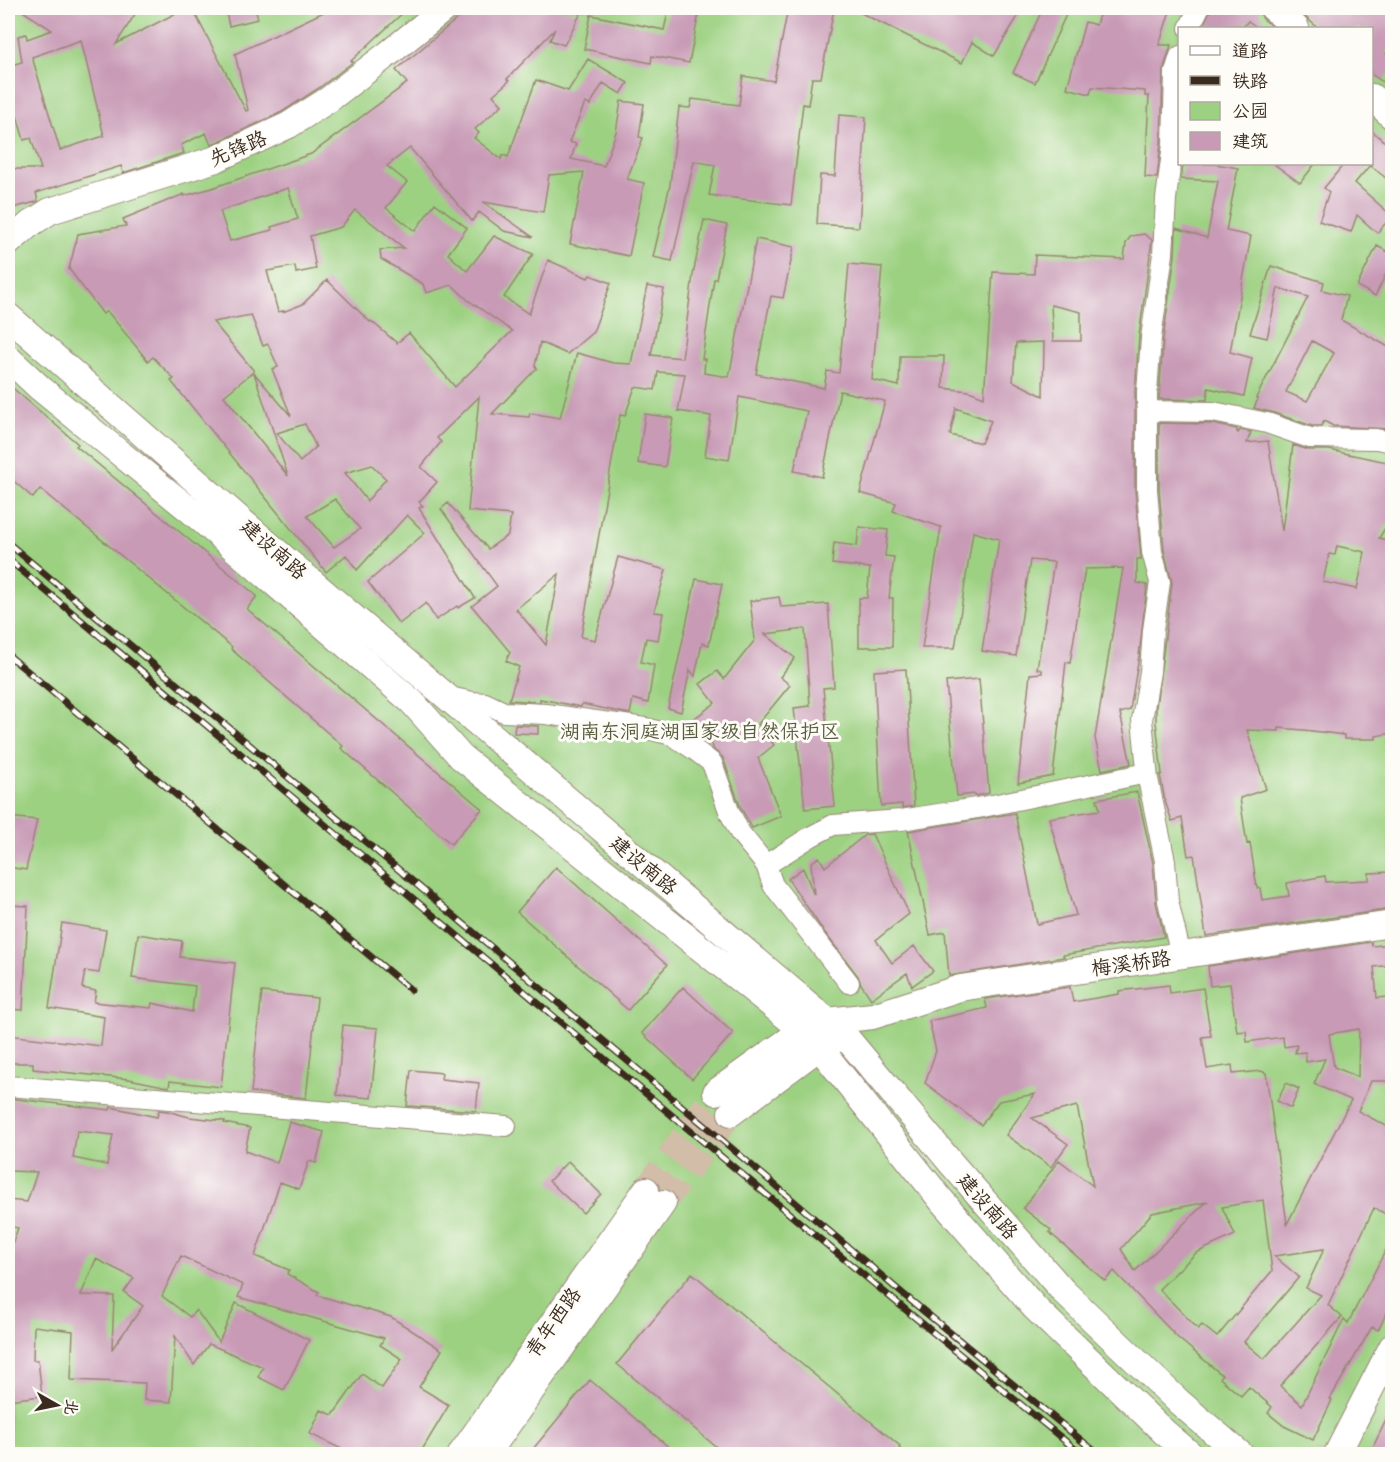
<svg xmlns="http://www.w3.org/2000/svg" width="1400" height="1462" font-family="Itim,'LXGW WenKai TC',sans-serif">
<rect width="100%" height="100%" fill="#fdfcf7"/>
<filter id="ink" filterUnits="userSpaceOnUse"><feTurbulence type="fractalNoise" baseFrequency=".0167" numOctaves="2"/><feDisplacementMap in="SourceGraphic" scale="12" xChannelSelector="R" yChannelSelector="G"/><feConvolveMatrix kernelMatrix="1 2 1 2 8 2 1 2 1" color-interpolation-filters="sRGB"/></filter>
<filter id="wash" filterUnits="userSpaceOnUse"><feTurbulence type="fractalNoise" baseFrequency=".008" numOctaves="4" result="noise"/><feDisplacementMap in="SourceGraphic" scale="24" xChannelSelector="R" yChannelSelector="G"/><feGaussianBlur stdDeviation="1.35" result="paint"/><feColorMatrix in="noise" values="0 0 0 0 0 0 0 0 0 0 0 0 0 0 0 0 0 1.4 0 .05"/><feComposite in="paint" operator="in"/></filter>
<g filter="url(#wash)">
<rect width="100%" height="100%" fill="#f6e2cb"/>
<!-- green -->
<path fill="#9dd182" stroke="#6c7e50" stroke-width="1.5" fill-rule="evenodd" d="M8 8H1392V1454H8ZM1180 28H1372V164H1180Z"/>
<g id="blocks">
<!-- building -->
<path fill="#c89ab6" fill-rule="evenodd" d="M18 8H139L116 44 186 8H192L246 111 248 110 235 54 332 8H408L351 61 353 62 319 88 282 112 211 145 206 133 181 145 184 153 123 173 121 166 36 193 38 201 36 202 13 208 8 206V169H41L31 138 24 140 8 85V66L22 62 18 36 26 34 27 39 52 30ZM81 40 104 136 60 150 32 57Z
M225 8H255L258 19 229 26Z
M470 8H554L581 13 564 45 550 40 555 29 507 79 509 81 493 95 502 105 475 129 479 133 474 138 501 159 503 155 508 157 536 80 568 91 588 59 628 83 621 94 603 83 590 105 585 103 569 142 576 144 571 159 604 166 616 132 621 101 644 104 639 137 643 138 627 179 644 183 629 256 570 244 584 172 549 175 543 212 483 202 533 237 504 231 479 212 472 221 410 148 387 166 407 182 386 208 415 231 435 203 467 228 448 254 467 271 494 236 533 254 504 297 529 314 548 260 588 278 590 275 611 283 593 332 567 354 540 342 535 366 537 368 492 414 529 417 530 413 560 418 577 353 613 363 631 364 647 286 664 289 651 355 682 358 693 275 704 220 727 225 716 279H714L702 359H705L704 373 729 377 756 239 794 247 783 298 771 296 756 374 824 388 827 371 839 373 849 264 882 267 872 380 899 386 900 356H944L943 388 969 391 984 397 993 272 1034 274 1035 255 1124 259 1126 243 1131 236 1144 234 1152 240 1139 336 1135 392V490L1141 559H1137V583L1147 585 1139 656 1130 710 1120 713 1131 764 1102 770 1095 738 1123 568 1085 569 1070 663 1066 662 1053 776 1018 783 1030 674 1042 673V670L1037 669 1054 562 1030 560 1016 656 982 651 999 539 973 532 955 648H922L941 527 893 511 896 503 860 493 885 401 840 391 822 477 794 471 807 411 739 397 729 460 705 456 711 416 678 411 685 374 658 372 655 390 635 387 625 416 620 415 581 637 595 640 618 557 666 570 654 612 663 613 658 640 646 638 641 662 654 665 648 703 633 699 630 714 582 704 581 707 540 699V702L509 700 519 667 506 661 510 652 472 606 497 586 441 509 448 503 488 549 508 535 511 515 468 511 479 397 437 438 441 442 421 467 437 482 419 502 423 506 419 508 475 598 458 608 457 606 436 620 426 603 399 624 368 582 425 533 407 515 357 570 346 555 326 572 171 381 174 379 153 357 148 361 107 311 103 314 69 269 78 234 126 226 123 219 184 194V196L212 188 311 154 407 83 396 70ZM288 188 298 219 271 227 272 230 230 241 220 211ZM355 210 404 248 380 250 381 259 423 284 426 293 452 285 468 300 512 331 455 387 409 333 397 343 371 321 370 322 327 280 303 304 283 312V311L278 312 267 271 295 266 296 273 316 269 310 236 341 227ZM1051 305 1081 312V341H1053ZM251 315 263 346 268 344 278 367 272 369 291 416 254 373 288 476 224 396 254 371 213 322ZM1044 342 1043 396 1013 381 1016 343ZM956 408 991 421 981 443 950 435ZM305 424 316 447 300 462 277 433ZM372 465 386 479 367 501 345 473ZM335 499 360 529 334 547 307 516ZM559 574 546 645 516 609Z
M669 8H700L689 63 652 56 651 63 584 49 591 15 664 30Z
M788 8H834L821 78H812L808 105 803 104 791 205 709 195 715 165 694 161 672 261 653 257 670 185 679 107 690 108 692 99 739 105 743 76 774 81Z
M851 8H904L919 15 923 8H1023L994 56 972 42 962 63Z
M1043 8H1069L1035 83 1013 73Z
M1101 8H1171L1159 45H1171L1163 71 1161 143 1157 178 1145 177 1149 96H1145V91L1092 87 1090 94 1067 88 1085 22 1096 25Z
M1211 8H1258L1263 19 1274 28H1258L1248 21 1242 28H1202Z
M1295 8H1392V45L1386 54 1392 59V69L1383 82 1371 74V28H1318Z
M839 115 866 117 859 227 817 224 820 175 835 176Z
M1371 130 1392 148V183L1371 166Z
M1183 164H1216L1238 168 1226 231 1251 236 1230 352 1252 358 1244 396 1208 388 1207 400 1159 399 1163 339 1175 256 1176 228 1207 238 1218 181 1181 179Z
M1274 164H1315L1300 183Z
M1344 164H1371L1355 183 1392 216 1377 233 1357 215 1351 232 1319 221 1329 192 1324 188Z
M1377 246 1392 254V262L1375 296 1357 286Z
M1271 266 1324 282 1322 290 1347 296 1341 320 1392 349V420L1387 429 1333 426 1324 421 1321 426H1312L1271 412 1254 408 1258 399 1256 398 1308 297 1278 288 1267 338 1250 334ZM1312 341 1334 353 1307 401 1286 392Z
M8 384 78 444 76 446 257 596 247 609 482 809 451 844 341 748 343 746 231 649 232 647 40 489 33 498 8 476Z
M645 414 673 418 665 467 638 463Z
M1159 423 1212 424 1237 429V432L1238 433 1240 430 1251 432 1247 443 1268 441 1282 531 1293 445 1309 450H1329L1392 463V517L1379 538 1392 541V733L1376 736V739H1344V735L1304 730 1279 728V731L1247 730 1266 789 1240 798 1247 844 1250 843 1257 888H1260L1262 900 1289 896 1287 883 1325 876 1326 882 1369 880V873L1392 872V909L1206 936 1194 855 1188 856 1182 818 1172 821 1165 801 1160 775 1162 774 1156 722V707L1172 583 1164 550 1159 489ZM1337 546 1365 552 1357 589 1323 582 1329 554 1335 555Z
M859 527 888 530 885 556 894 557 889 598H893L892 647H859V598H867L870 568 832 564 834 543 857 546Z
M696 579 722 584 709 645 702 643 695 676 690 670 681 712 668 708Z
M779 597 781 607 828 604 834 687 823 688 835 806 805 809 794 708 810 706 805 629 765 634 795 658 780 677 790 685 758 724 774 745 758 758 781 816 752 828 740 806 723 758 714 750 710 740 706 743 689 732 684 726 715 703 700 684 717 671 724 679 755 640 750 601Z
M906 669 914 806 902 808V804L881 806 874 671Z
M979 679 989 793 976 796 975 794 957 796 946 682Z
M515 725 538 726V734L514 733Z
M1137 792 1153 863 1156 902 1164 937 1063 955 1064 957 949 976 945 932 930 935 908 831 1015 813 1037 924 1076 915 1049 818 1100 810 1097 799Z
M8 817 37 820 26 870 8 867Z
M872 834 909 914 876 940 892 963 914 946 933 971 912 986 907 973 871 999 861 984 858 976 822 929 788 879 803 868 814 895 811 863 819 857 825 867 865 835Z
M556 867 667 965 628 1010 517 912Z
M8 905 28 906 23 1010 8 1009Z
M62 923 106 930 99 973 85 971 82 988 96 991 94 1002 151 1008 152 1003 192 1012 195 986 132 978 138 934 182 941 180 957 235 963 221 1087 170 1081 169 1087 163 1086 129 1079 33 1069V1063H8V1035L101 1046 104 1017 49 1008Z
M1371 942 1372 946 1392 944V965L1374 967 1377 998 1389 997 1392 1022V1081H1371L1358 1111 1392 1129V1217L1374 1208 1328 1305 1342 1317 1280 1386 1302 1405 1344 1319 1348 1323 1392 1238V1303L1378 1330 1372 1327 1330 1399 1332 1400 1313 1440 1284 1426 1268 1413 1272 1407 1249 1387 1241 1396 1220 1378 1222 1375 1178 1338 1114 1271 1105 1281 1049 1232 1051 1230 1023 1208 1059 1160 1093 1186 1077 1106 1032 1118 1068 1144 1051 1167 1006 1135 1035 1094 999 1101 981 1125 925 1083 936 1051 929 1021 987 1008 985 999 1070 987 1073 1002 1119 994V991L1169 985 1170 993 1203 988 1211 1036 1202 1037 1207 1069 1232 1065 1233 1074 1261 1071 1266 1073 1287 1224 1351 1100 1314 1084 1325 1059 1306 1062 1305 1052 1295 1053 1297 1045 1284 1047 1283 1037 1247 1042 1246 1031 1237 1032 1230 984 1210 986 1208 966ZM1359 1029 1358 1077 1334 1067 1329 1034ZM1263 1200 1272 1271 1217 1337 1202 1325 1198 1329 1159 1289 1196 1253 1235 1235 1222 1207ZM1207 1202 1197 1211 1135 1271 1121 1249 1152 1213ZM1324 1249 1306 1288 1321 1295 1264 1359 1244 1342 1299 1277 1274 1256Z
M683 987 733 1033 692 1079 642 1033Z
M262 992 317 998 306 1098 251 1092Z
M343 1025 378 1028 371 1098 337 1095Z
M411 1070 442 1073 441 1079 479 1083 476 1111 407 1106Z
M1286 1083 1299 1089 1291 1108 1277 1101Z
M8 1098 110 1110 111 1107 157 1117 159 1110 167 1111 189 1117 225 1121 224 1123 250 1128 245 1151 277 1163 289 1122 324 1132 316 1163 309 1161 299 1189 280 1182 255 1256 289 1270 287 1274 319 1292 317 1295 391 1317 442 1350 419 1387 449 1405 419 1455H354L310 1434 321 1410 333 1415 362 1374 382 1388 402 1359 380 1345 384 1338 238 1297 243 1285 181 1256 162 1296 190 1317 196 1310 219 1342 236 1303 309 1340 284 1390 258 1377 263 1367 209 1344 194 1365 175 1336 171 1402 144 1400 145 1383 71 1380 73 1331 34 1326 33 1360H38L42 1396 8 1400 11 1280 8 1279V1256L18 1228 8 1226V1200L27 1202 37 1172 8 1171ZM77 1131 113 1135 107 1165 73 1158ZM96 1259 134 1278 124 1292 143 1306 112 1349 114 1296 81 1295Z
M568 1161 601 1194 583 1213 549 1181Z
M692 1273 900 1446 899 1448 908 1455H726L617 1364Z
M590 1380 678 1455H528Z
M1392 1408V1455H1369Z"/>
</g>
</g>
<g filter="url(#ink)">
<use href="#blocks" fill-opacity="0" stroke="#988674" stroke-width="1.5"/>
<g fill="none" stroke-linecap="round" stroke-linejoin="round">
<!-- major-tunnel -->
<path stroke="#d1bda8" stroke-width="26" stroke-dasharray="26 13" stroke-linecap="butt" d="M646 1190 716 1092
M663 1203 731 1113"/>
<defs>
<path id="minor" d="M1189 28 1199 8
M1180 56 1175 72 1173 144 1166 199 1163 254 1151 338 1147 392V489L1152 552 1160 582 1153 630 1150 672 1142 720 1148 779 1165 861 1168 901 1181 956
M1147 411 1213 412 1267 423 1310 438 1376 439 1392 442
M449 697 473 702 485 703 504 712 546 714 645 728 672 735 695 750 712 763 729 811 740 833 766 865
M849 983 773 885 766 865 810 837 833 825 901 820 983 807 1147 773
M8 1086 506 1126"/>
<path id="major" d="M1273 8 1296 28
M1372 97 1392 116
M8 243 30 224 50 211 216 159 289 125 328 100 388 54 445 8
M8 316 285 559 845 1036 951 1163 1063 1291 1179 1402 1240 1454
M8 358 40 388 191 511 412 702 461 757 803 1030 819 1047 942 1201 1035 1308 1163 1431 1190 1454
M716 1092 803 1030 827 1021 873 1016 960 988 1392 924
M731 1113 819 1047 835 1040
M461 1454 646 1190
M487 1454 663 1203
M1337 1454 1392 1347"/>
</defs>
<!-- minor casing -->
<use href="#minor" stroke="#988674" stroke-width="22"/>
<!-- major casing -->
<use href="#major" stroke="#988674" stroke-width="28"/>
<!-- minor -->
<use href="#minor" stroke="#fff" stroke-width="20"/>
<!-- major -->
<use href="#major" stroke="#fff" stroke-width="26"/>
<defs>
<path id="rail" d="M8 543 709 1129 903 1294 1098 1454
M8 559 810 1231 1081 1454
M8 655 411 990"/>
</defs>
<!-- rail casing -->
<use href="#rail" stroke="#3b2a1e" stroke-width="7"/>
<!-- rail -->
<use href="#rail" stroke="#fdfcf7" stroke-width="4.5" stroke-dasharray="14" stroke-linecap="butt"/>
</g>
</g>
<g text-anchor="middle" stroke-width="6" stroke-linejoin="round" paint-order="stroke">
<!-- street labels -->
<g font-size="20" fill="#3b2a1e" stroke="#fdfcf7">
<text transform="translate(238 148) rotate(-23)" y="7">先锋路</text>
<text transform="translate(274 549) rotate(41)" y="7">建设南路</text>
<text transform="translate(644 865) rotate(40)" y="7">建设南路</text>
<text transform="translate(1131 963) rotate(-8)" y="7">梅溪桥路</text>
<text transform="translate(988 1206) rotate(49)" y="7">建设南路</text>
<text transform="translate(553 1322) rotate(-55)" y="7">青年西路</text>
</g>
<!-- park labels -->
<g font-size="20" fill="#585c3c" stroke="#fdfcf7">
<text x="700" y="738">湖南东洞庭湖国家级自然保护区</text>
</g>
</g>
<!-- margin -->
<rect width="1400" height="1462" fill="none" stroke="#fdfcf7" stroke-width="30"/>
<!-- legend -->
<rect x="1178" y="27" width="195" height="138" fill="#fdfcf7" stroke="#afa8a0" stroke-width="1.5"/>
<rect x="1190" y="46" width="30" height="9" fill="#ffffff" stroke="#afa8a0" stroke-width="1.5"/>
<text x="1232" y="57" font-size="18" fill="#3b2a1e">道路</text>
<rect x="1190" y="76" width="30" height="9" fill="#3b2a1e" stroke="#afa8a0" stroke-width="1.5"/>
<text x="1232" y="87" font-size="18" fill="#3b2a1e">铁路</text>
<rect x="1190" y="102" width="30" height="18" fill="#9dd182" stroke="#afa8a0" stroke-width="1.5"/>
<text x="1232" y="117" font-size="18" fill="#3b2a1e">公园</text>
<rect x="1190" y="132" width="30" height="18" fill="#c89ab6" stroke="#afa8a0" stroke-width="1.5"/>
<text x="1232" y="147" font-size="18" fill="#3b2a1e">建筑</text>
<!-- north arrow -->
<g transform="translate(57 1405) rotate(99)" stroke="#fdfcf7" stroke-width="4.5" paint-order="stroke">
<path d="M0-4.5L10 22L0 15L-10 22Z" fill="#3b2a1e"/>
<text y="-9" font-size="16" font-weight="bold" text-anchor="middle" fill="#3b2a1e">北</text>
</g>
</svg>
